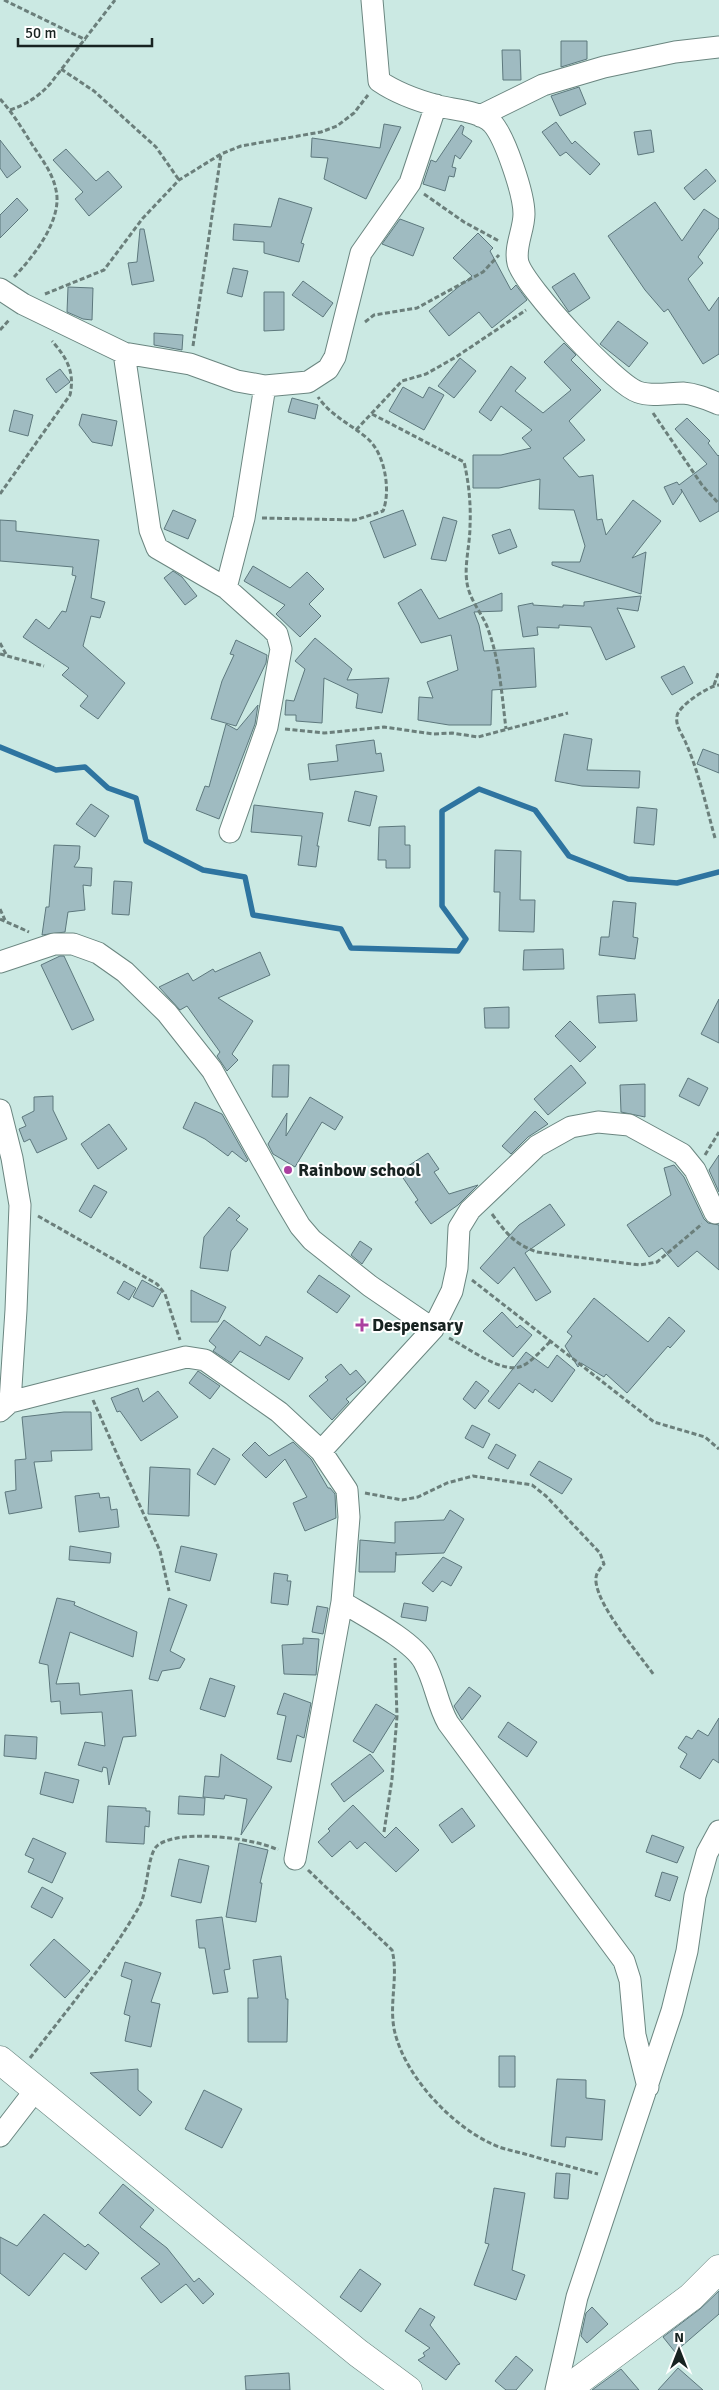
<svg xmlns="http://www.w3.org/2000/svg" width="719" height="2390" font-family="Signika,sans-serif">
<rect width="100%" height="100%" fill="#cbe9e3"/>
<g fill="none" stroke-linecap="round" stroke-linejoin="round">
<!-- stream -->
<path stroke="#2e74a0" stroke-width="5.5" d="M0 747 56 770 85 767 108 788 136 798 146 841 203 870 245 877 253 915 341 929 351 948 458 951 466 939 442 906V811L479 789 535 810 569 856 628 879 677 883 719 872"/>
</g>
<!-- building -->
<path fill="#9fbbc1" stroke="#5d787d" d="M561 41H587V59L561 67Z
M502 50H520L521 80H503Z
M579 87 586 104 560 116 551 96Z
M556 122 572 144 575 141 600 164 590 175 566 152 560 156 542 132Z
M384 124 401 127 366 199 324 179 328 158 311 157 312 138 380 148Z
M461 125 464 127 462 134 472 141 460 159 455 155 452 167 456 168 454 177 449 176 445 191 423 184 431 160 436 162Z
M651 130 654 152 638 155 634 132Z
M0 140 21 167 7 178 0 168Z
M66 149 96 181 108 171 122 187 89 216 75 199 83 192 53 160Z
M706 169 716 181 694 200 684 188Z
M17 198 28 210 0 238V215Z
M279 198 312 208 301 243 304 244 299 262 264 253V242L233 240 234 224 271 227Z
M655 202 682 241 704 209 719 219V228L698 257 703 263 688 279 709 311 719 297V354L703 364 668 309 664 312 645 290 608 236Z
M400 219 424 228 413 256 382 244Z
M140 229H144L154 281 132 285 128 263 137 262Z
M478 233 493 248 490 251 511 290 516 285 527 300 492 328 479 312 449 336 429 311 472 276 453 258Z
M233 268 248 271 242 297 227 293Z
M574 273 590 298 569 312 552 287Z
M303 281 333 303 323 317 292 295Z
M68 287 93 288 92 320 83 319 67 312Z
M264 292H284V330L264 331Z
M618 321 648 343 629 367 600 344Z
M154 333 183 335 182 350 154 345Z
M564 343 576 355 571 360 601 390 569 421 585 440 563 458 579 477 593 475 597 520 602 519 606 535 633 500 661 521 632 558 646 552 641 594 552 565V562H580L585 546 574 510 539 509 540 479 499 488H473V455H501L531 448 522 438 532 430 501 406 491 421 479 412 511 366 526 378 515 391 543 413 571 390 544 362Z
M460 358 476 371 454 398 438 386Z
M60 369 70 382 56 393 46 379Z
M403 387 423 398 429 387 444 395 424 430 389 411Z
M292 398 318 405 315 419 288 412Z
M14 410 33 415 28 436 9 431Z
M82 414 117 421 112 446 92 442 79 425Z
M687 418 710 441 708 443 718 456 719 455V511L700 522 681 489 682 492 673 505 664 487 677 482 679 485 707 464 675 429Z
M173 510 196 520 188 539 164 529Z
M403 510 416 545 384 558 370 522Z
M443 517 457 521 446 561 431 559Z
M0 520 16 521V531L99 540 91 598 105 602 100 618 91 616 83 646 125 683 98 719 80 706 88 696 62 675 69 668 23 637 36 619 49 629 62 611 66 612 76 576 72 575 73 567 0 561Z
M510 529 517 547 499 554 492 535Z
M253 566 290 588 307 572 324 589 309 604 321 616 300 637 276 614 285 605 244 581Z
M173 571 182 577 197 596 185 605 164 578Z
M421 589 439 619 502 593V611L474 612 479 625 484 651 534 648 536 687 492 690 491 725H449L418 720 419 697 433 698 427 682 458 670 451 635 421 643 398 603Z
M641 596 638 611 617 608 635 647 606 660 591 627 559 625V628L537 627 538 635 523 637 518 606 533 603V605L563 607V605L584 606V602Z
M315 638 352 669 347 680 389 678 382 713 356 708 358 694 324 678 322 723 296 721V715H285L286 700 294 701 305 669 295 661Z
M236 640 267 655 266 663 236 726 211 719 222 681 234 655 230 654Z
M684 666 693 683 672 695 661 677Z
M258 705 255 724 219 819 196 810 205 786 209 787 226 724 237 730Z
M564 734 592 739 587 770 640 771 639 788 582 786 555 781Z
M374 740 376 754 381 753 384 771 310 780 308 764 338 761 336 745Z
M703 749 719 755V773L697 764Z
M355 791 377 796 370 826 348 821Z
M91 804 109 816 95 837 76 824Z
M254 805 323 813 317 846H319L316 867 298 865 302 836 251 832Z
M637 807 657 809 654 845 634 843Z
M405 826V845H410V868H386V860H378L379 827Z
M54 845 80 846 79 859 74 867 92 868 91 886 83 885 85 910 68 912 65 932 42 935 46 907H49Z
M495 850 521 851 520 900H535L534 932 499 931 500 892H494Z
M114 881 132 882 129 915 112 914Z
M613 901 636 903 633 937 638 938 635 959 599 955 601 937H609Z
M563 949 564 969 523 970 524 950Z
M260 952 270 975 218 998 253 1021 232 1054 238 1060 227 1071 217 1056 220 1052 187 1006 180 1010 159 987 188 973 193 981 213 969 215 972Z
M60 956H64L94 1020 72 1030 41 965Z
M635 994 637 1021 599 1023 597 996Z
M719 999V1043L701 1034Z
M509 1007V1028H485L484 1008Z
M570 1021 596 1047 580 1062 555 1036Z
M273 1065H289L288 1097H272Z
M571 1065 586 1083 548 1115 534 1099Z
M688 1078 708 1088 699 1106 679 1096Z
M645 1084V1117L621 1112 620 1085Z
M53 1096V1110L67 1139 37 1153 30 1139 24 1142 19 1129 26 1126 22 1117 34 1111V1097Z
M310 1097 343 1117 335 1130 322 1122 295 1167 273 1154 268 1144 287 1113 286 1136Z
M195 1102 222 1114 248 1160 246 1162 232 1151 228 1156 205 1139 183 1128Z
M535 1111 548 1124 528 1137 511 1154 502 1146Z
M109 1124 127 1149 98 1169 81 1144Z
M428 1153 439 1169 434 1172 449 1194 478 1185 458 1205 431 1224 415 1202 418 1200 399 1172Z
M719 1155V1192L709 1170Z
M674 1165 684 1177 704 1219 708 1223 719 1225V1270L697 1251 678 1267 662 1248 649 1257 627 1225 671 1195 664 1168Z
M94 1185 107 1192 91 1218 79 1211Z
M550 1204 565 1225 525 1253 551 1292 536 1301 514 1267 498 1284 480 1268 519 1225Z
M229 1207 240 1216 236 1220 248 1229 231 1251 228 1271 200 1268 204 1237Z
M360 1241 372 1249 362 1264 351 1255Z
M319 1275 350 1296 337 1313 307 1292Z
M142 1280 162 1291 153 1307 133 1297Z
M124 1281 136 1288 129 1300 117 1293Z
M191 1290 226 1307 218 1322H191Z
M594 1298 648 1342 669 1317 685 1331 670 1348 668 1346 627 1393 606 1374 604 1377 581 1363 578 1367 565 1346 572 1336 567 1332Z
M502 1312 517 1328 520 1325 532 1335 513 1357 483 1331Z
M224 1320 260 1346 266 1336 303 1358 289 1380 240 1351 231 1363 213 1351 216 1347 209 1341Z
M526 1352 548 1368 557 1355 575 1370 552 1402 535 1389 533 1393 519 1383 499 1409 488 1401Z
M341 1364 350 1375 356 1370 366 1382 346 1399 349 1402 332 1420 309 1396 328 1380 325 1377Z
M198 1371 220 1386 210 1399 189 1383Z
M476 1381 489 1391 475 1409 463 1399Z
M138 1388 143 1402 158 1391 178 1417 141 1441 120 1411 117 1412 111 1398Z
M64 1412H91L92 1450 51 1451 52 1461 34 1462 42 1508 9 1514 5 1492 16 1490 15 1460 26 1459 22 1417Z
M472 1425 490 1434 483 1448 465 1438Z
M255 1442 269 1456 293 1442 311 1459 328 1488H330L335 1494 336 1518 305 1531 293 1503 307 1497 285 1459 266 1478 242 1455Z
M496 1444 516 1455 508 1469 488 1458Z
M213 1448 230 1459 215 1485 197 1474Z
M539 1461 572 1479 562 1494 530 1475Z
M150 1467 190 1469 189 1516 148 1514Z
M99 1493 100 1498 109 1497 111 1510 117 1509 119 1527 79 1532 75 1496Z
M450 1510 464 1519 444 1553 396 1555V1552L395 1572H359L360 1540 395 1543V1522L444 1520Z
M70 1546 111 1553 110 1563 69 1560Z
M181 1546 217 1554 210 1581 175 1572Z
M443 1557 462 1567 451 1586 442 1581 433 1592 422 1583Z
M274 1573 288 1575 287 1581H291L288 1605 271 1603Z
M57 1598 75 1602 74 1605 137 1632 133 1657 70 1632 56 1684 79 1683 80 1695 132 1690 136 1736 123 1737 109 1785 107 1768 103 1767 102 1772 78 1765 85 1742 105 1746 102 1712 61 1714 60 1701 51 1702 48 1665 39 1663Z
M169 1598 187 1605 170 1651 185 1659 180 1668 162 1671 158 1681 149 1679Z
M404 1603 428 1607 426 1621 401 1617Z
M317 1606 328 1608 323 1634 312 1632Z
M303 1638 319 1639 316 1675 284 1674 282 1645 303 1644Z
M210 1678 235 1686 225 1717 200 1709Z
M469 1687 481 1696 462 1720 454 1706Z
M284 1693 311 1703 304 1738 297 1735 291 1762 277 1759 286 1716 277 1714Z
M376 1704 396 1716 373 1753 353 1741Z
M719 1718V1763L713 1759 700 1779 680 1767 687 1754 678 1748 686 1736 692 1739 698 1730 708 1736Z
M508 1722 537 1742 527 1757 498 1737Z
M5 1735 37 1737 36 1759 4 1756Z
M221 1754 272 1787 241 1835 247 1799 225 1795 224 1799 203 1797 205 1776 219 1777Z
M370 1754 384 1771 344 1802 331 1784Z
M45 1772 79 1780 73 1803 40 1794Z
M179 1796 205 1798 204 1815 178 1814Z
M353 1805 385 1838 396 1827 419 1850 396 1872 365 1842 357 1849 350 1841 332 1857 318 1842 330 1831 328 1829Z
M108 1806 146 1808V1811H150L149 1827 145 1826 144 1844 106 1842Z
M462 1808 475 1826 452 1843 439 1825Z
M652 1835 684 1847 677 1863 646 1852Z
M33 1838 66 1853 52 1883 28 1872 34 1859 25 1855Z
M239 1843 268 1850 260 1883H262L256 1922 226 1917Z
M179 1859 209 1866 201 1903 171 1896Z
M662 1872 678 1877 670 1901 655 1896Z
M42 1887 63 1898 52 1918 31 1907Z
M222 1917 230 1969 224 1970 228 1992 213 1994 205 1948H199L196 1920Z
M54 1939 90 1971 65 1998 30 1965Z
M281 1956 286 1999H288L287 2042H248V1998H258L253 1960Z
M125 1962 161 1973 151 2002 160 2004 151 2047 125 2041 130 2016 124 2014 132 1980 121 1976Z
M499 2056H515V2087H499Z
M138 2069V2090L152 2102 140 2116 90 2073Z
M557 2079 586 2080V2098L605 2100 602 2140 566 2137 565 2147 551 2146Z
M204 2090 242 2109 222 2148 185 2129Z
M556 2173 570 2174 568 2199 554 2198Z
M123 2184 154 2210 140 2227 167 2248 194 2282 199 2278 214 2294 203 2304 186 2284 161 2303 141 2278 160 2264 99 2213Z
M494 2188 525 2193 512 2270 525 2275 516 2300 474 2285 489 2244 485 2243Z
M44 2214 85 2247 88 2244 99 2253 86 2270 64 2253 29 2296 0 2273V2237L17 2246Z
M360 2269 381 2284 361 2312 340 2297Z
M719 2291V2314L675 2352 663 2337 700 2309Z
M592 2307 608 2324 587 2343 581 2336 586 2313Z
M420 2308 435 2317 430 2325 460 2364 457 2365 446 2380 418 2360 425 2356 423 2353 430 2348 405 2331Z
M516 2356 533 2370 516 2390H506L495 2381Z
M678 2368 703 2390H658Z
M621 2369 639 2390H592Z
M289 2373 290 2390H246L245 2376Z"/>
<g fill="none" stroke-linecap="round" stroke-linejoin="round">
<defs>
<path id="street" d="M372 0 379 81C395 92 419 101 438 106 454 110 480 111 492 123 505 137 524 194 524 214 524 230 514 247 518 263 525 287 615 384 638 392 652 397 669 393 683 393 696 394 707 399 719 404
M480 116 543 85 604 67 675 52 719 47
M0 289 23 304 124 353 190 364 237 381 265 386 308 382 328 369 335 357 361 253 410 183 436 105
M124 353 150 530 157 548 226 588 272 629 277 634 281 649 267 727 230 832
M226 588 244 518 265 386
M0 962 54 944H73L98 953 125 972 167 1013 212 1070 284 1199 300 1226 312 1240 370 1286 433 1329
M0 1110 12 1158 20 1205 16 1310 10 1402
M0 1411 10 1402 186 1357 205 1360 279 1412 321 1451 347 1490 349 1517 342 1602 295 1859
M321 1451 433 1329 452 1291 457 1268 459 1228 470 1210 537 1146 571 1127 598 1122 629 1125 682 1154 695 1170 715 1213
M342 1602C363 1615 413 1641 424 1662 435 1681 437 1704 448 1723L624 1961 630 1980 635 2035 648 2087
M0 2136 37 2088
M556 2390 577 2297 672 2011 687 1951 695 1896 707 1853 719 1831"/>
<path id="secondary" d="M0 2060 358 2353 408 2390
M566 2390 691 2297 719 2269"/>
</defs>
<!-- street casing -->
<use href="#street" stroke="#6b8680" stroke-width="23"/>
<!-- secondary casing -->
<use href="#secondary" stroke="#6b8680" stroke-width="29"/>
<!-- path -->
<path stroke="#6b7f7b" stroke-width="3" stroke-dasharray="5 2.5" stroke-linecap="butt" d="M4 0 86 40
M61 69 94 91 156 147 179 180
M0 99C13 113 23 130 33 146 42 159 53 174 56 190 63 220 33 257 14 277
M10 110C27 104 38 97 50 84L115 0
M424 194 464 222 499 241
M45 294 104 270 143 218 179 180 221 154 241 146 321 132 337 126 354 113 368 95
M365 322 374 315 417 308 483 272 499 255
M0 330 10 319
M193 346 221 154
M653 413 702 485 719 504
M372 414 464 462C469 483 471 505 470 526 470 545 464 565 467 583 470 602 484 615 489 632 500 663 502 697 506 729
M356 430 402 381 426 374 456 357 526 310
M0 494 70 395C75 372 67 358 52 341
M262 518 355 520 383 511C391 491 385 454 368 439 351 424 332 417 318 397
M0 643 7 656
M0 654 44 666
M714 685 719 671
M285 729 324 733 384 727 433 734 452 733 478 737 568 713
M715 838C706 806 699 772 685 741 682 734 675 725 677 716 678 706 710 685 719 685
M0 909 5 920
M0 919 29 932
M705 1155 719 1132
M492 1214C506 1233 514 1244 537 1252L640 1265 657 1262 702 1224
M38 1216 157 1284 165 1294 180 1340
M472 1280 654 1422 705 1437 719 1449
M449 1338C467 1347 503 1375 522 1366 533 1361 543 1348 551 1341
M93 1400 160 1551 169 1591
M365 1493 402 1500 418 1497 447 1483 473 1476 532 1485 546 1496 600 1553 604 1564C599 1570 595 1574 596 1582 599 1608 638 1653 654 1675
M384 1832 392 1779 397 1716 395 1658
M308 1870 392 1950C399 1977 388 2005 395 2033 406 2077 451 2125 492 2144 502 2149 514 2151 525 2154 549 2161 574 2168 598 2174
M30 2058C68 2009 108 1961 139 1907 148 1892 147 1855 157 1846 177 1828 255 1838 278 1850"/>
<!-- street -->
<use href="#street" stroke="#fff" stroke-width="21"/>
<!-- secondary -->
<use href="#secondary" stroke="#fff" stroke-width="28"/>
</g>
<!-- markers -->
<g fill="#ab40a0" stroke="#fff" stroke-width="2">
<circle cx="288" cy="1170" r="5"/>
<path d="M359.5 1317.5h5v5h5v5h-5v5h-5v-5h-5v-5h5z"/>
</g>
<g text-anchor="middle" stroke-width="4" stroke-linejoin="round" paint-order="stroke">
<!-- poi labels -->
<g font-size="18" font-weight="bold" fill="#182321" stroke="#fff" text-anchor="start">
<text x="298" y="1176">Rainbow school</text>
<text x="372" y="1331">Despensary</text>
</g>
</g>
<!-- north arrow -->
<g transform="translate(679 2350)" stroke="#ffffff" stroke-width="4" paint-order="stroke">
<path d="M0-4L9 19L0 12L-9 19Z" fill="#182321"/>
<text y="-8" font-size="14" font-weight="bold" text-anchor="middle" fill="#182321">N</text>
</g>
<!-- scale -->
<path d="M18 38v8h134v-8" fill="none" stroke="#182321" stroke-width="2.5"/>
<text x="25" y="38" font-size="15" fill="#182321" stroke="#ffffff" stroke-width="4" paint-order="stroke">50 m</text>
</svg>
